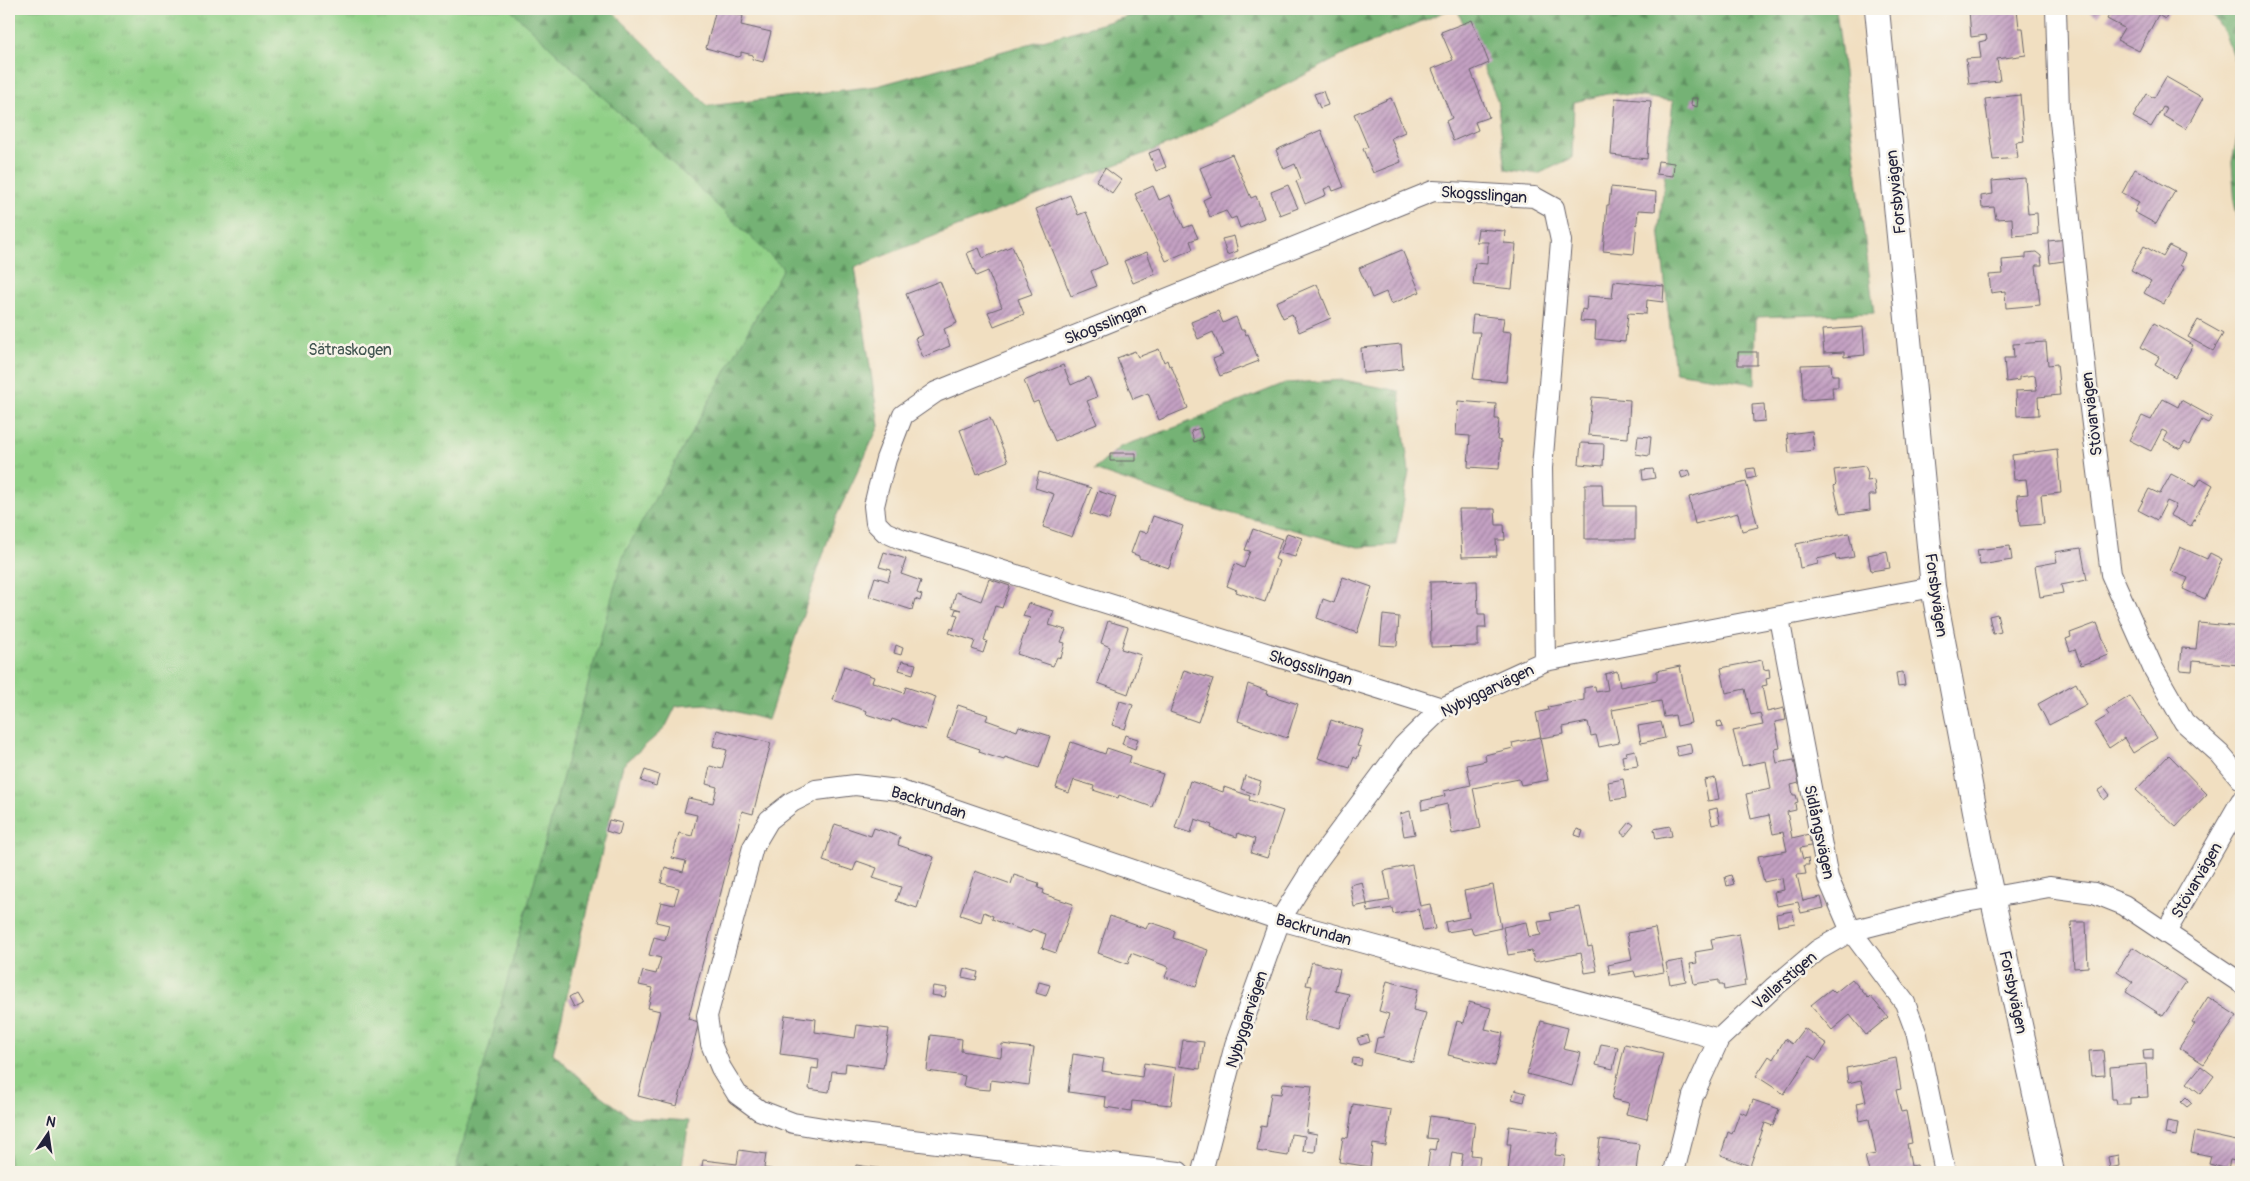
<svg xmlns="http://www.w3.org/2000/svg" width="2250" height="1181" font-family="Pangolin,sans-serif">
<defs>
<pattern id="forest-firs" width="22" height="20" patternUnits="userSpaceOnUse" patternTransform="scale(1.25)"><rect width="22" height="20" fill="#74b274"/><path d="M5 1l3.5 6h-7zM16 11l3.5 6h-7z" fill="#5f9060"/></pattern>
<pattern id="park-tufts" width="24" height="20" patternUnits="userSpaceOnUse" patternTransform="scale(1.25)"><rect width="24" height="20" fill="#90d087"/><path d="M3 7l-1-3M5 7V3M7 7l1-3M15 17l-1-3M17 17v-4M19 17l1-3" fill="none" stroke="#7cb275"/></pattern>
<pattern id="building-hatch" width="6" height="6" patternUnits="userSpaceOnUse" patternTransform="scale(1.25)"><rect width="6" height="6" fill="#c4a1c3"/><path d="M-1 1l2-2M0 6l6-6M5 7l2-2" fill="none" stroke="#9f83a0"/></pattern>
</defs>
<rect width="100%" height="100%" fill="#f7f3e8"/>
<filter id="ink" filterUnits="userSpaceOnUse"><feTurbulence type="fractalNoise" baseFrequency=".02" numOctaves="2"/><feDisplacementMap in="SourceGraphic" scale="10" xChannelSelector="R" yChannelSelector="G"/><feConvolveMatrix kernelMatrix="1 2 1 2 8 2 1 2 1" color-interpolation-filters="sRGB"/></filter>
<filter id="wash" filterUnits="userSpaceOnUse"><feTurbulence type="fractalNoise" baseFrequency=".0096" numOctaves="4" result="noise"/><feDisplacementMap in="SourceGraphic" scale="20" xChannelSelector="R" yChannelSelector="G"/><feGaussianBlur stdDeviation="1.12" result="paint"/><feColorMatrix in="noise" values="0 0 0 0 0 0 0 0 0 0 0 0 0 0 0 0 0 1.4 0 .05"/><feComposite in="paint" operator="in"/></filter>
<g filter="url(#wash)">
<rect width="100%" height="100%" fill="#f1dfc1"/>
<!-- forest -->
<path fill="url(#forest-firs)" stroke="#4b6a58" d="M9 9H610L708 106 877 86 1155 9H1451L1351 51 1179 140 855 267 879 426 835 519 768 720 706 704 676 706 665 728 623 765 553 1053 586 1084 630 1117 689 1121 681 1172H9Z
M1457 9H1836L1874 313 1756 317 1755 384 1675 372 1659 228 1673 101 1611 93 1574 102 1572 158 1538 174 1506 169 1497 99Z
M2208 9H2241V235L2235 206 2232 162 2238 132 2240 76 2224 32Z
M1344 380 1399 391 1409 472 1396 545 1358 547 1192 503 1094 470 1120 447 1179 426 1285 383Z"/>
<!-- park -->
<path fill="url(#park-tufts)" stroke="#597961" d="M9 9H510L783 268 623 556 455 1172H9Z"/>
<g id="blocks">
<!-- building -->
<path fill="url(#building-hatch)" d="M716 9 743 16 741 25 771 32 763 62 752 59 753 55 741 52V56L738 57 706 48Z
M2017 9 2019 28H2023L2026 55 1997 59 2000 81 1969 84 1966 59 1981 58 1979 42 1987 40 1986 35 1971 37 1969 10Z
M2085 9H2102L2098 16Z
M2112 9H2170L2165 19 2158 15 2139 51 2117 40 2124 28 2107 19Z
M1472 20 1489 63 1471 71 1489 117 1475 122 1478 130 1453 141 1446 121 1452 118 1432 69 1453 60 1441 32Z
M2166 77 2203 98 2186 129 2163 116 2167 109 2163 107 2151 127 2133 117 2147 94 2154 98Z
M1323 91 1328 105 1320 108 1314 94Z
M2020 95 2024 141 2016 142 2018 158 1993 160 1985 99Z
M1391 98 1405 132 1391 138 1401 162 1373 173 1363 149 1368 147 1354 114Z
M1615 98 1651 101 1647 159 1611 155Z
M1692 98H1698L1697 107 1691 105Z
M1321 130 1344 187 1333 191 1331 186 1324 189 1326 195 1305 204 1296 181 1301 179 1295 164 1284 169 1276 150Z
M1159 149 1166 167 1156 171 1149 153Z
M1232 154 1251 198 1256 196 1264 218 1240 228 1236 217 1231 219 1226 211 1210 217 1203 200 1211 196 1200 168Z
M1658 161 1674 163 1673 176 1656 174Z
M1105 168 1121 180 1112 193 1096 181Z
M2135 169 2175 191 2156 224 2134 212 2139 202 2122 193Z
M2025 178 2028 214 2037 213 2038 234 2013 236 2012 218 1996 219 1994 207 1982 208 1981 196 1993 194 1992 181Z
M1288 185 1298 208 1280 215 1271 192Z
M1153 186 1159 200 1170 195 1184 228 1192 225 1198 238 1190 241 1193 249 1166 261 1135 194Z
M1611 187 1656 192 1655 211 1638 210 1634 254 1603 251 1607 205H1609Z
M1070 195 1078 215 1086 212 1107 264 1091 271 1097 286 1071 296 1036 209Z
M1478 229 1505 231 1504 243 1516 244 1512 289 1473 285 1475 263 1487 264 1488 242H1476Z
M1234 236 1238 251 1227 255 1222 239Z
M2068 239 2070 260 2050 263 2048 241Z
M1012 246 1032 294 1018 299 1024 314 994 326 988 312 1002 307 988 271 976 276 967 253 979 248 983 258Z
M2144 246 2163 257 2169 246 2185 254 2180 265 2184 268 2164 304 2144 293 2151 281 2131 270Z
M1402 250 1420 292 1391 304 1386 292 1372 298 1359 268Z
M1147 252 1155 274 1133 283 1124 261Z
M2036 252 2041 256 2042 265H2036L2040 305 2006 308 2005 291 1991 293 1989 275 2003 274 2002 260 2026 258V253Z
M940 281 957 323 944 329 950 346 923 357 915 338 923 335 906 294Z
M1614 281 1664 286 1663 302 1647 300 1646 314 1628 313 1625 342 1595 339 1596 322 1580 321 1582 309 1586 310 1587 296 1612 298Z
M1317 284 1331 318 1299 332 1292 314 1283 318 1276 302Z
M1218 311 1223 323 1236 317 1241 330H1244L1246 335 1248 334 1259 361 1220 376 1213 359 1223 355 1213 332 1198 339 1191 322Z
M1473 315 1504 318 1502 331 1511 332 1506 382 1473 379 1480 332H1471Z
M2198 320 2223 334 2213 351 2188 337Z
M2154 323 2193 345 2175 377 2155 365 2159 357 2141 347Z
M1863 327 1865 355 1844 357V352L1824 353 1822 330Z
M2046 342 2048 365 2057 364 2060 395 2038 397 2039 415 2017 416 2016 391 2037 390 2035 375 2019 377V380L2006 382 2004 358H2014L2013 344Z
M1401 344 1403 369 1363 373 1361 348Z
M1159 349 1164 362 1167 360 1169 366 1171 365 1188 408 1159 420 1148 393 1133 399 1117 358 1135 351 1138 357Z
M1738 352H1757V365H1738Z
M1831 364 1832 375H1838V387H1832L1833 398 1803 400 1801 365Z
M1063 365 1071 385 1089 377 1097 397 1087 401 1097 424 1055 441 1038 401 1033 403 1024 381Z
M1592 397 1630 400 1628 438 1588 435Z
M2163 399 2178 407 2181 400 2212 417 2208 423 2202 420 2189 445 2185 442 2180 449 2164 440 2168 433 2162 430 2151 451 2129 440 2142 416 2151 420Z
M1458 401 1496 404 1495 419H1499L1497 440 1501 441 1499 469 1468 467 1470 436 1456 435Z
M1764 404 1765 421 1753 422 1752 405Z
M990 418 1008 461 977 474 960 430Z
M1200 428 1203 439 1194 442 1191 431Z
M1812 431 1814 450 1789 453 1787 434Z
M1638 436 1651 437 1649 456 1636 454Z
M1581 443 1604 444 1603 466 1579 464Z
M2057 449 2061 493 2041 495 2044 524 2020 526 2017 495 2028 494 2026 479 2014 480 2012 455Z
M1110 453H1136V461H1110Z
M1865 466 1868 473 1867 481 1874 480 1876 495H1869L1870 510 1840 514 1834 486 1836 484 1834 470Z
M1754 468 1756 477 1748 479 1746 469Z
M1653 469 1655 478 1643 480 1642 470Z
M1689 470 1691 475 1682 478 1680 472Z
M1039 472 1091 488 1072 537 1043 527 1054 494 1035 488Z
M2171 474 2196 487 2201 478 2213 485 2191 526 2170 515 2176 505 2167 501 2157 520 2138 510 2149 489 2160 494Z
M1746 482 1758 527 1742 531 1738 513 1695 524 1689 497Z
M1585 484H1602L1603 506H1635V539H1585Z
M1098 491 1116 497 1109 520 1090 514Z
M1459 509H1495L1496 525H1504L1505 540H1496L1497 556 1462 557Z
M1153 516 1183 526 1169 568 1139 558V556L1131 553 1139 531 1147 533Z
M1253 529 1282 539 1275 559 1279 561 1265 602 1236 592 1237 590 1227 586 1235 564 1244 568 1250 551 1245 550Z
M1287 533 1302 538 1295 557 1280 553Z
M1849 533 1854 557 1836 560 1835 555 1817 559 1818 564 1800 568 1796 544Z
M2010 546 2012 560 1980 565 1977 550Z
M2180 547 2207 559 2210 553 2222 559 2205 599 2183 589 2188 578 2170 571Z
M2081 548 2087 580 2061 585 2063 593 2040 597 2035 566 2057 562 2055 552Z
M1887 551 1890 568 1871 571 1868 555Z
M884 552 906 559 901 574 921 581 917 593 922 595 920 601 915 599 912 610 869 596 875 577 888 581 891 570 879 567Z
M1343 577 1372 587 1357 633 1317 618 1323 599 1334 603Z
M989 579 1010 586 1002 608 995 606 984 640 987 641 983 653 972 649 975 641 949 633 951 628 953 630 958 615 954 614 956 609 962 610 952 607 956 592 981 601Z
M1477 581 1478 614H1485L1486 628H1478V646L1431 647 1430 582Z
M1028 603 1054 611 1049 625 1066 630 1061 642 1065 643 1061 658 1057 657 1053 666 1017 654 1030 618 1023 616Z
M1997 614 2001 632 1993 634 1989 616Z
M1383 615 1399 617 1397 646 1380 645Z
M1108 621 1128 627 1121 649 1141 655 1128 694 1098 683 1110 647 1101 643Z
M2097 623 2109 655 2081 665 2075 649 2070 651 2066 639 2071 637 2070 633Z
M2199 623 2241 627 2239 665 2193 661 2192 671 2180 670 2182 648 2196 649Z
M896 645 903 648 901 655 894 653Z
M1762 660 1764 670 1769 669 1770 678 1766 679 1767 685 1762 686 1767 712 1784 708 1786 720 1775 722 1780 748 1774 749 1777 763 1794 760 1799 783 1791 785 1793 795H1796L1798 802 1795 803 1796 810 1787 812 1792 838 1809 834 1811 846 1800 848 1803 859 1808 858 1809 865H1804L1806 874 1797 875 1803 901 1821 897 1824 908 1801 913 1798 902 1777 906 1774 892 1784 890 1782 878 1764 882 1758 856 1787 851 1783 832 1773 834 1769 815 1751 819 1746 794 1771 789 1766 761 1742 766 1733 731 1763 725 1760 713 1751 715 1745 689 1726 693 1721 668Z
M902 661 916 664 913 674 899 670Z
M844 666 874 677 872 682 876 683 904 693 906 687 936 697 925 730 892 719 891 722 866 714 867 711 833 700Z
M1680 666 1691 723 1677 726 1675 715 1664 717 1661 701 1612 710 1619 743 1599 747 1596 735 1591 736 1588 722 1563 727 1564 734 1541 738 1536 713 1549 710 1548 707 1584 700V688L1595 686 1596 692 1608 690 1605 674 1617 671 1620 687 1657 680V671Z
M1184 670 1213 679 1198 722 1170 712Z
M1903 672 1905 686 1898 687 1896 673Z
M2076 683 2087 705 2049 725 2038 704Z
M1248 684 1267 691 1266 694 1298 704 1287 738 1238 721Z
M2130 696 2157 738 2133 753 2124 738 2109 748 2094 724 2109 715 2106 711Z
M1120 701 1133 705 1125 729 1112 725Z
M958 705 988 715 986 720 989 721 1017 731 1019 726 1050 736 1039 768 1005 757 1004 760 991 756 979 752 980 749 947 738Z
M1331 720 1363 730 1357 746 1361 747 1357 759 1354 757 1350 768 1318 758Z
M1721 721 1723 727 1718 728 1717 722Z
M1661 722 1665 738 1641 743 1638 726Z
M717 730 771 743 753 814 742 811 688 1019 699 1022 677 1106 638 1096 660 1011 648 1008 653 988 639 985 643 971 656 974 661 958 649 955 654 937 665 940 669 925 656 922 661 902 674 905 679 888 661 883 665 867 683 872 686 861 672 858 679 833 692 836 697 815 684 812 688 798 713 803 717 787 706 784 710 766 722 769 727 750 713 746Z
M1125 735 1138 739 1135 749 1122 744Z
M1540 737 1548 780 1521 785 1519 779 1473 788 1481 828 1452 834 1447 804 1422 810 1421 801 1445 796 1444 791 1471 785 1467 765 1486 761 1485 755 1513 748 1512 743Z
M1071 742 1105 754 1107 748 1131 756 1129 763 1163 774 1152 807 1119 795 1118 798 1093 790 1094 786 1074 780 1069 793 1056 788Z
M1690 743 1692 753 1678 756 1675 746Z
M1635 750 1638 766 1624 768 1622 756 1627 755 1626 752Z
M2169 755 2207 794 2176 827 2136 790Z
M645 770 659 775 656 786 641 781Z
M1245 776 1261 781 1257 795 1241 789Z
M1715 778 1719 799 1708 801 1704 780Z
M1623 779 1626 798 1611 800 1608 782Z
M1190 781 1223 792 1224 787 1250 796 1249 800 1283 811 1267 858 1251 853 1255 839 1238 833 1237 837 1224 833 1211 828 1212 825 1195 819 1191 833 1175 828Z
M2104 787 2110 795 2104 800 2098 791Z
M1717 808 1720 823 1712 825 1709 810Z
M1410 811 1415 834 1404 836 1400 814Z
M609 820 622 823 619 835 606 831Z
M1630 822 1634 825 1625 836 1621 833Z
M835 824 871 836 874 828 900 837 898 845 934 857 917 908 896 901 901 887 873 878 877 868 857 861 853 871 823 861Z
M1670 826 1672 836 1656 839 1654 829Z
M1577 829 1583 831 1581 837 1575 835Z
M1412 865 1420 906 1430 904 1435 929 1423 931 1418 909 1393 914 1392 908 1368 912 1367 904 1390 900 1384 871Z
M975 871 1011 884 1014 875 1039 883 1038 888 1044 890 1043 894 1073 904 1056 953 1042 948 1046 934 1032 929 1030 933 1010 926 992 919 993 916 984 912 981 922 960 915Z
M1731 875 1734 884 1727 886 1725 877Z
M1362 882 1367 904 1354 907 1350 885Z
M1493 885 1501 928 1473 934 1471 928 1447 932 1445 922 1469 917 1464 891Z
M1580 907 1588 947 1592 946 1597 971 1585 973 1581 953 1534 962 1532 951 1508 955 1503 927 1526 922 1529 937 1541 935 1538 922 1552 920 1550 913Z
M1792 911 1795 923 1778 926 1776 914Z
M1110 916 1146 929 1149 922 1162 926 1175 931 1173 938 1208 950 1196 987 1165 977 1169 967 1131 953 1128 964 1098 953Z
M2071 922H2086L2088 967 2074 968Z
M1655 928 1664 972 1636 977 1634 971 1610 975 1608 965 1632 960 1627 933Z
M1739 934 1747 980H1744L1745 986 1724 990 1723 984H1719V980L1694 984 1690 964 1697 963 1695 952 1713 949 1711 939Z
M2133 947 2186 982 2163 1016 2126 992 2133 982 2117 971Z
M1682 960 1686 981 1670 984 1666 963Z
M1312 962 1340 969 1335 991 1349 994 1340 1028 1304 1019 1312 986 1306 985Z
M964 968 978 972 976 980 962 977Z
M1852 979 1868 998 1870 996 1888 1017 1866 1035 1850 1015 1832 1030 1811 1005 1831 989 1835 993Z
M1387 981 1418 989 1413 1010 1426 1013 1413 1062 1374 1053 1377 1038 1383 1037 1389 1014 1379 1011Z
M1039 982 1050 985 1046 996 1036 993Z
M933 986 947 988 945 997 931 995Z
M575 994 581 1004 573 1008 568 998Z
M2208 997 2237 1016 2204 1064 2179 1048 2195 1024 2192 1022Z
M1469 1002 1491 1008 1485 1029 1503 1033 1495 1066 1448 1055 1457 1021 1464 1023Z
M785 1015 816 1019 815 1032 855 1038 857 1025 889 1029 883 1068 846 1063 845 1072 832 1071 829 1092 809 1089 812 1068 818 1069 819 1059 780 1054Z
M1541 1021 1568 1028 1563 1049 1581 1053 1572 1086 1527 1074Z
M1804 1028 1827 1044 1816 1060 1809 1056 1784 1094 1756 1076 1769 1056 1773 1059 1785 1039 1792 1044Z
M931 1035 962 1039 961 1051 994 1056 1001 1057 1002 1044 1034 1048 1029 1085 991 1080 990 1090 976 1089 963 1086 965 1076 927 1071Z
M1368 1035 1370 1042 1360 1045 1357 1038Z
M1183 1040 1204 1042 1200 1069 1179 1066Z
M1601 1044 1618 1047 1613 1069 1596 1065Z
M1625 1044 1663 1053 1647 1119 1626 1114 1629 1103 1612 1099Z
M2153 1049V1059H2144L2143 1050Z
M2103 1050 2105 1075 2091 1076 2089 1051Z
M1073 1054 1104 1059 1102 1071 1142 1077 1144 1063 1176 1068 1171 1105 1132 1101 1131 1111 1105 1107 1106 1097 1068 1092Z
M1353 1058 1362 1059 1361 1066 1352 1064Z
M1896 1058 1901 1089 1896 1090 1901 1112 1906 1111 1912 1143 1907 1144 1911 1166 1917 1165 1919 1172H1869L1865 1156 1876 1154 1869 1119 1860 1121 1857 1103 1866 1101 1861 1080 1848 1083 1846 1068Z
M2146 1064 2148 1097 2130 1098V1104H2117L2116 1099H2112L2110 1067Z
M2201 1066 2214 1076 2201 1094 2187 1083Z
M1283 1083 1312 1086 1306 1132 1317 1134 1315 1152 1303 1151 1305 1136 1291 1134 1288 1156 1257 1151 1261 1126 1266 1127 1271 1093 1281 1094Z
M1515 1090 1526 1093 1524 1102 1512 1099Z
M2186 1097 2192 1103 2187 1107 2181 1102Z
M1753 1100 1779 1109 1773 1126 1765 1123 1750 1166 1721 1155 1728 1132 1732 1134 1740 1112 1747 1115Z
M1353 1104 1391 1110 1386 1146 1373 1144 1370 1167 1339 1162 1343 1137 1348 1138Z
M1430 1116 1475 1122 1471 1155 1480 1156 1478 1172H1460L1463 1154 1452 1152 1449 1172 1427 1171 1430 1149 1435 1150 1437 1139 1427 1138Z
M2167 1121 2178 1123 2176 1136 2165 1134Z
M1509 1126 1558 1133 1555 1155 1565 1156 1563 1172H1508L1511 1144H1507Z
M2195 1132 2241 1142V1162L2230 1160 2228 1169 2209 1164 2211 1156 2191 1152Z
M1600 1139 1639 1144 1636 1172H1590V1170H1596Z
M739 1150 766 1154 764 1168 787 1172H701L703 1160 737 1164Z
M2118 1155 2119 1166 2110 1168 2108 1157Z
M856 1165 883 1169 882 1172H855Z"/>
</g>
</g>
<g filter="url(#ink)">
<use href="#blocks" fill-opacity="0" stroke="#6a646a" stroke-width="1"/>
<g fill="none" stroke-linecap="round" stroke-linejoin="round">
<defs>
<path id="minor" d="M2056 9 2059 111 2087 385 2111 574 2153 668 2184 722 2220 754 2241 779
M1779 618 1828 878 1851 931 1905 1003 1917 1035 1945 1172
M1442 708 901 539 885 532 876 523 874 506 878 489 886 459 903 415 936 392 1433 191 1534 197 1554 208 1561 241 1542 468 1545 661
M2166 932 2241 801
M1179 1172 854 1133 793 1123 759 1110 737 1094 721 1068 711 1044 707 1016 753 847 769 820 792 802 816 790 855 785 898 790 1280 920 1719 1039
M1202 1172 1235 1045 1280 920 1315 864 1403 746 1442 708 1545 661 1933 587
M1674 1172 1693 1096 1719 1039 1773 988 1818 950 1851 931 1960 903 2049 887 2094 893 2124 905 2241 983"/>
<path id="tertiary" d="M1877 9 1933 587 1984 859 2052 1172"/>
</defs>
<!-- minor casing -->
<use href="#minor" stroke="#6a646a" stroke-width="22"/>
<!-- tertiary casing -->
<use href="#tertiary" stroke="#6a646a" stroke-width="26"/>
<!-- minor -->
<use href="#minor" stroke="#fff" stroke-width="20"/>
<!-- tertiary -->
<use href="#tertiary" stroke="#fff" stroke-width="24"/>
</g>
</g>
<g text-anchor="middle" stroke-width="5" stroke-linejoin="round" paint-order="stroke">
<!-- street labels -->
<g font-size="16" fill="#22223b" stroke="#f7f3e8">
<text transform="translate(1895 192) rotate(-96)" y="6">Forsbyvägen</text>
<text transform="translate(1484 194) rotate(4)" y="6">Skogsslingan</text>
<text transform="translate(1105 323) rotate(-22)" y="6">Skogsslingan</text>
<text transform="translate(2091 414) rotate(-97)" y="6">Stövarvägen</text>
<text transform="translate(1937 595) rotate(82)" y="6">Forsbyvägen</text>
<text transform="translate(1311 667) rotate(17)" y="6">Skogsslingan</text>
<text transform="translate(1487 690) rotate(-26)" y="6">Nybyggarvägen</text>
<text transform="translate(929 802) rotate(17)" y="6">Backrundan</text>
<text transform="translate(1820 832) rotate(78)" y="6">Sidlångsvägen</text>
<text transform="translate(2196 880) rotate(-60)" y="6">Stövarvägen</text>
<text transform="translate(1314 929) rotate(16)" y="6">Backrundan</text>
<text transform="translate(1784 980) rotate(-41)" y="6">Vallarstigen</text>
<text transform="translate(2014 992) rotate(78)" y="6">Forsbyvägen</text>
<text transform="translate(1246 1019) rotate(-72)" y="6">Nybyggarvägen</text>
</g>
<!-- park labels -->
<g font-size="16" fill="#435652" stroke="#f7f3e8">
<text x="350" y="355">Sätraskogen</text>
</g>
</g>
<!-- margin -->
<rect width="2250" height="1181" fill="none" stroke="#f7f3e8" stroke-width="30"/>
<!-- north arrow -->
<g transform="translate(48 1134) rotate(13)" stroke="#f7f3e8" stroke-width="4" paint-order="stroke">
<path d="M0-4L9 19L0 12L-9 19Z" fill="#22223b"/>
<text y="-8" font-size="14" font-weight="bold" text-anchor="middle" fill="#22223b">N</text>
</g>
</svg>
